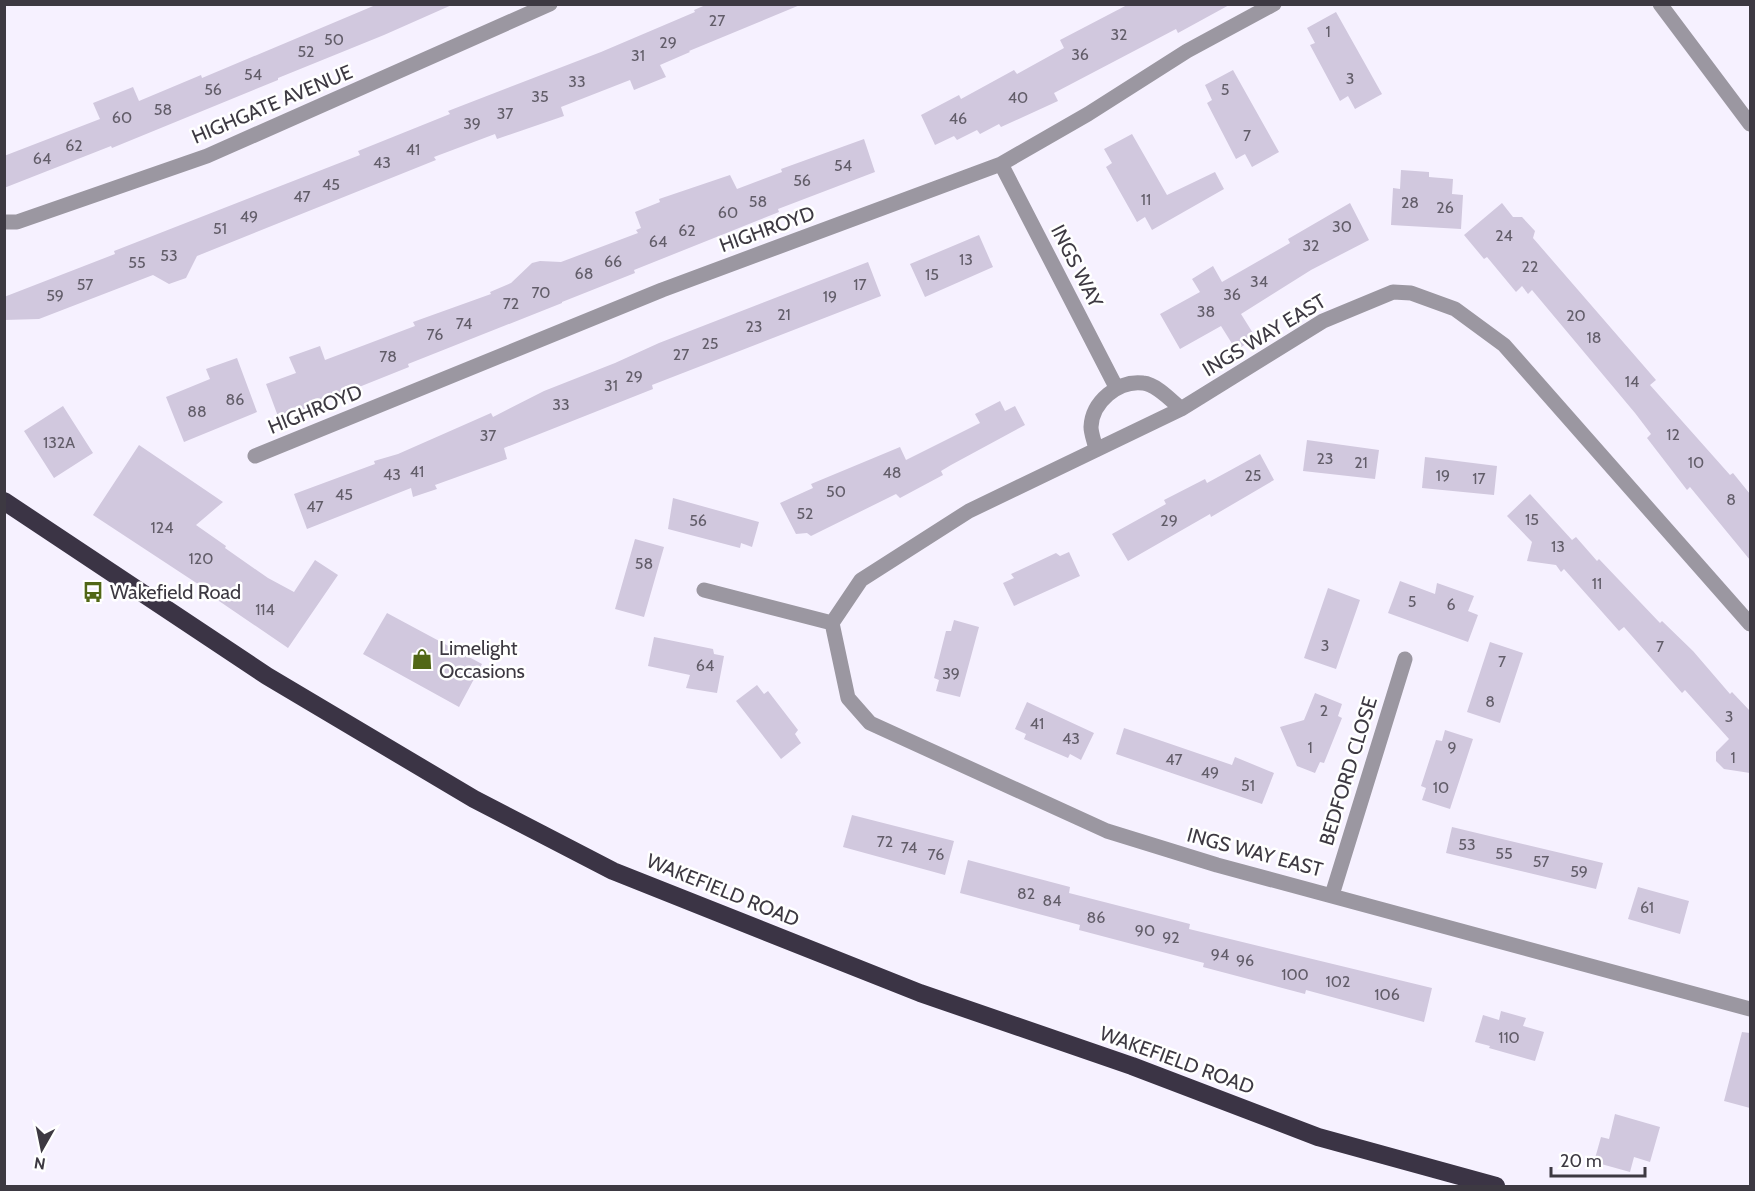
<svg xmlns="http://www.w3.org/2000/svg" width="1755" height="1191" font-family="Cabin,sans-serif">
<rect width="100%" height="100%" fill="#f6f1ff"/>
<!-- building -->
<path fill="#d1c8de" d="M378 4H454L384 35 278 78V80L112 148 111 146 4 188V156L100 119 93 103 133 87 139 101 201 75 202 78Z
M708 4 800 5 689 51 690 52 660 65 666 77 634 90 630 80 561 107 564 116 497 139 495 134 434 157 436 160 197 256 186 278 169 284 153 275 39 319 4 320V297L115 254 114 251 360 155 358 151 450 114 448 111 601 52 695 12 694 10Z
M1129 4H1231L1178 33 1176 29 1054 93 1058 101 1001 127 999 124 980 134 977 130 957 140 954 136 935 145 921 115 959 95 961 99 1014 70 1017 74 1064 48 1060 40Z
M1336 12 1382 94 1355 109 1348 96 1340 101 1310 45 1315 43 1307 28Z
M1233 70 1279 152 1252 167 1245 154 1236 159 1207 103 1212 100 1205 85Z
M1132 134 1167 195 1215 172 1224 189 1152 230 1145 217 1137 222 1106 167 1112 163 1104 149Z
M864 139 875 172 778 209 779 212 634 270 635 273 562 302V303L408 364 409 367 279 419 266 384 296 373 289 357 320 346 325 360 415 326 413 322 491 294 490 292 511 283 532 263 540 261 561 262 638 233 636 230 641 228 635 212 660 202 659 199 730 175 737 189 782 172 781 169Z
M1401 170 1429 172V177L1453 179 1452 194 1463 195 1461 229 1391 225 1393 188 1400 189Z
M1350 203 1369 240 1311 270 1241 314 1256 338 1236 350 1221 326 1180 349 1160 314 1200 292 1192 279 1213 266 1222 282 1290 243 1288 239Z
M1502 203 1513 217H1522L1535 231 1533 238 1656 380 1650 385 1730 475 1733 473 1750 494V560L1690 487 1687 490 1647 438 1651 434 1635 413 1532 290 1528 294 1522 286 1516 292 1487 257 1484 259 1464 235Z
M979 235 993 267 925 297 910 264Z
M868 262 881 296 652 385 653 389 504 448 507 459 435 485 437 489 413 497 411 488 307 529 294 494 375 464 374 461 398 454 491 413 493 417 544 391 615 363 659 343Z
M237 358 257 412 184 442 166 397 210 379 206 369Z
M1000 401 1005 411 1015 406 1025 425 951 465 941 471 943 475 900 498 896 494 811 536 807 533 796 534 780 503 813 488 811 484 900 447 906 460 980 423 975 414Z
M63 406 93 453 54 478 24 431Z
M1307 440 1379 450 1375 479 1303 471Z
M139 445 223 502 196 525 226 546 225 548 268 578 294 592 315 560 338 575 288 648 200 588 201 586 93 515Z
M1260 454 1274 480 1211 517 1210 514 1128 561 1112 534 1166 504 1164 500 1205 479 1207 483Z
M1425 457 1497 466 1494 495 1422 488Z
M1530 494 1572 540 1576 537 1597 561 1599 559 1660 623 1662 621 1693 651 1730 694 1732 692 1750 711V773L1724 769 1716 761V752L1729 739 1685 690 1682 693 1624 627 1619 631 1564 569 1561 572 1556 565 1527 561 1532 542 1507 516Z
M673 498 759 522 752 547 741 543 740 548 668 529Z
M635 539 664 547 644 617 615 609Z
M1069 552 1080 576 1014 606 1003 583 1014 578 1011 574 1056 553 1060 556Z
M1400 581 1435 594 1437 583 1474 596 1468 611 1478 615 1468 642 1388 613Z
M1328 588 1360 600 1336 669 1304 658Z
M387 613 482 664 459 707 363 654Z
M954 620 979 627 960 697 936 691 939 680 934 678 946 631H951Z
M654 637 713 649 714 654 724 656 717 693 686 688 690 675 648 666Z
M1490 642 1523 653 1500 723 1467 712Z
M757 685 764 694 768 691 798 730 795 734 801 743 781 759 736 701Z
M1315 693 1342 704 1338 716 1342 718 1324 763 1320 762 1315 773 1297 766 1280 727 1304 720Z
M1027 702 1094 733 1081 760 1070 754 1068 758 1024 739 1026 734 1015 729Z
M1124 728 1232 765 1235 757 1274 773 1262 804 1116 754Z
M1445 730 1473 739 1450 809 1422 800 1426 788 1421 786 1436 740 1442 741Z
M852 815 954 841 945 875 843 847Z
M1452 827 1603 863 1596 889 1446 853Z
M968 860 1070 887 1069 893 1190 924 1189 929 1432 988 1424 1022 1306 990 1305 994 1203 967 1204 963 1079 930 1080 925 960 893Z
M1638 887 1689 901 1680 934 1628 919Z
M1501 1011 1526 1018 1523 1026 1544 1032 1535 1061 1489 1048 1490 1046 1475 1042 1483 1015 1499 1020Z
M1742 1032 1750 1033V1108L1724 1101Z
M1615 1114 1660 1127 1650 1162 1634 1157 1630 1172 1594 1162 1601 1137 1609 1139Z"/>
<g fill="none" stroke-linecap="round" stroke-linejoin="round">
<!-- minor -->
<path stroke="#9b97a1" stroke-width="15" d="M1660 4 1750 124
M1001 164 1116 387
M4 222H17L207 156 550 4
M1096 450C1095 443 1091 434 1091 427 1092 402 1118 380 1143 383 1156 384 1171 400 1181 409
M255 456 662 290 1001 164 1088 114 1187 51 1274 4
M704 590 832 623
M1750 624 1504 345 1455 309 1411 293 1393 292 1323 321 1181 409 969 511 861 580 832 623 848 698 870 723 1107 831 1217 865 1750 1009
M1332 895 1405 659"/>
<!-- highway -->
<path stroke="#3b3445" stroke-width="18" d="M4 501 267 676 474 799 613 871 920 993 1132 1066 1318 1137 1496 1186"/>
</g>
<!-- icons -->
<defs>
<symbol id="bus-bare" viewBox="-9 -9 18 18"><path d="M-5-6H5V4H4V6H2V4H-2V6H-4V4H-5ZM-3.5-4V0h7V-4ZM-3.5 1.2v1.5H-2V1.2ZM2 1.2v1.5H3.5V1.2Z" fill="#516716" stroke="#fff" stroke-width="2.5" paint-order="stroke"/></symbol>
<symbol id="shop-bare" viewBox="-9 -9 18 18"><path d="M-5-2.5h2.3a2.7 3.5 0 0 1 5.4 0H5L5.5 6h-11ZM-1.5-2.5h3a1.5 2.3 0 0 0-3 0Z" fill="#516716" stroke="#fff" stroke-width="2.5" paint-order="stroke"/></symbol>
</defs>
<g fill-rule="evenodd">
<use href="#bus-bare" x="78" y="577" width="30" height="30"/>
<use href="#shop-bare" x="407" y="644" width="30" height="30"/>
</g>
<g text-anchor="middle" stroke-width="5" stroke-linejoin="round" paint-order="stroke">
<!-- number labels -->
<g font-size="16" fill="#625d69">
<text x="717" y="26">27</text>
<text x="1328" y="37">1</text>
<text x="1119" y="40">32</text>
<text x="334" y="45">50</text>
<text x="668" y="48">29</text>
<text x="306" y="57">52</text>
<text x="1080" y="60">36</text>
<text x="638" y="61">31</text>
<text x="253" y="80">54</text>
<text x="1350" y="84">3</text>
<text x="577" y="87">33</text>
<text x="213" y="95">56</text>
<text x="1225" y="95">5</text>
<text x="540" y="102">35</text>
<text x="1018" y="103">40</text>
<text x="163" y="115">58</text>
<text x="505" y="119">37</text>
<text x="122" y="123">60</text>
<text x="958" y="124">46</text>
<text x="472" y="129">39</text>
<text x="1247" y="141">7</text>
<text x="74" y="151">62</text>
<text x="413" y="155">41</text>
<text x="42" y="164">64</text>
<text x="382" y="168">43</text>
<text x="843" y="171">54</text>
<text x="802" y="186">56</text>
<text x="331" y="190">45</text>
<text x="302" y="202">47</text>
<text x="1146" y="205">11</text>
<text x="758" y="207">58</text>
<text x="1410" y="208">28</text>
<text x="1445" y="213">26</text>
<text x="728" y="218">60</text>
<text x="249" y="222">49</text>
<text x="1342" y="232">30</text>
<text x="220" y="234">51</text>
<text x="687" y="236">62</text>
<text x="1504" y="241">24</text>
<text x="658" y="247">64</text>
<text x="1311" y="251">32</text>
<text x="169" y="261">53</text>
<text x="966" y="265">13</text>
<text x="613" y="267">66</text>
<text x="137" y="268">55</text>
<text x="1530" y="272">22</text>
<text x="584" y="279">68</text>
<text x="932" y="280">15</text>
<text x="1259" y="287">34</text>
<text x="85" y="290">57</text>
<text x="860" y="290">17</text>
<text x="541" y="298">70</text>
<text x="1232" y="300">36</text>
<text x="55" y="301">59</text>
<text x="830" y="302">19</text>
<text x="511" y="309">72</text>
<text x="1206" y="317">38</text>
<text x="784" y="320">21</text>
<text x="1576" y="321">20</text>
<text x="464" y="329">74</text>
<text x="754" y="332">23</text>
<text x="435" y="340">76</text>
<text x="1594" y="343">18</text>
<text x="710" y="349">25</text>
<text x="681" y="360">27</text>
<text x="388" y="362">78</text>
<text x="634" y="382">29</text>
<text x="1632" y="387">14</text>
<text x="611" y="391">31</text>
<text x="235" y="405">86</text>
<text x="561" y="410">33</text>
<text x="197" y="417">88</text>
<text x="1673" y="440">12</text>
<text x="488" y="441">37</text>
<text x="59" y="448">132A</text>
<text x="1325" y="464">23</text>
<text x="1361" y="468">21</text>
<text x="1696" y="468">10</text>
<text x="417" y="477">41</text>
<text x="892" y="478">48</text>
<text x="392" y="480">43</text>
<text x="1253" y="481">25</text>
<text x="1443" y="481">19</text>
<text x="1479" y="484">17</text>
<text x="836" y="497">50</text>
<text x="344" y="500">45</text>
<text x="1731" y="505">8</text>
<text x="315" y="512">47</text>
<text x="805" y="519">52</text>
<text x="1532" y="525">15</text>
<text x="698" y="526">56</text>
<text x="1169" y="526">29</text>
<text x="162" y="533">124</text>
<text x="1558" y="552">13</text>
<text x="201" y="564">120</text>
<text x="644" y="569">58</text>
<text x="1597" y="589">11</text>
<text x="1412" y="607">5</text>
<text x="1451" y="610">6</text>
<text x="265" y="615">114</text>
<text x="1325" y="651">3</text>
<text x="1660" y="652">7</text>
<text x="1502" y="667">7</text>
<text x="705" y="671">64</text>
<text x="951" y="679">39</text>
<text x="1490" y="707">8</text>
<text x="1324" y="716">2</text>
<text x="1729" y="722">3</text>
<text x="1037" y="729">41</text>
<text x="1071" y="744">43</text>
<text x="1310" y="753">1</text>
<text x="1452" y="753">9</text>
<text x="1733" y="763">1</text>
<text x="1174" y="765">47</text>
<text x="1210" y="778">49</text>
<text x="1248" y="791">51</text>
<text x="1441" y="793">10</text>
<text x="885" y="847">72</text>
<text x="1467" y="850">53</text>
<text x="909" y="853">74</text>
<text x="1504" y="859">55</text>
<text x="936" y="860">76</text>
<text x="1541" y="867">57</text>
<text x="1579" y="877">59</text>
<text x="1026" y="899">82</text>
<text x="1052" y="906">84</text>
<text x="1647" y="913">61</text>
<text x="1096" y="923">86</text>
<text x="1145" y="936">90</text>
<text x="1171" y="943">92</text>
<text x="1220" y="960">94</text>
<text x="1245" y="966">96</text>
<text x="1295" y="980">100</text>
<text x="1338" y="987">102</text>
<text x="1387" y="1000">106</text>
<text x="1509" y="1043">110</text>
</g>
<!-- street labels -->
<g font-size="20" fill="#3d3942" stroke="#fff">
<text transform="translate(272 104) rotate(-23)" y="7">HIGHGATE AVENUE</text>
<text transform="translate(767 229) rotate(-20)" y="7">HIGHROYD</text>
<text transform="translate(1077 266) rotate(63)" y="7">INGS WAY</text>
<text transform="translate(1264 335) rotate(-31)" y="7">INGS WAY EAST</text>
<text transform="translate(315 409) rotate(-22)" y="7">HIGHROYD</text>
<text transform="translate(1348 771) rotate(-73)" y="7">BEDFORD CLOSE</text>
<text transform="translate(1255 852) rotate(15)" y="7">INGS WAY EAST</text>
<text transform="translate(723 890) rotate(22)" y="7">WAKEFIELD ROAD</text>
<text transform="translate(1177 1060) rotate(20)" y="7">WAKEFIELD ROAD</text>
</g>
<!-- poi labels -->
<g font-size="20" fill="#3d3942" stroke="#fff" text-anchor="start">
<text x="110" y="599">Wakefield Road</text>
<text x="439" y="655">Limelight<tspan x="439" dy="23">Occasions</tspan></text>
</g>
</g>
<!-- border -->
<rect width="1755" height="1191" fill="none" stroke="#3d3942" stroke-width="12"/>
<!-- north arrow -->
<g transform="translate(42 1149) rotate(189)" stroke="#ffffff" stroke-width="4.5" paint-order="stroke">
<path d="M0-4.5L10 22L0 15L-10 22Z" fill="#3d3942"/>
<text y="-9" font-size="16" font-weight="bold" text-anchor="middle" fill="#3d3942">N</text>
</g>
<!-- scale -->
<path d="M1551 1167v9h94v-9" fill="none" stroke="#3d3942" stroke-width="3"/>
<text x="1560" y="1167" font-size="18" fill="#3d3942" stroke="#ffffff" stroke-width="4.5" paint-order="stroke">20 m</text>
</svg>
